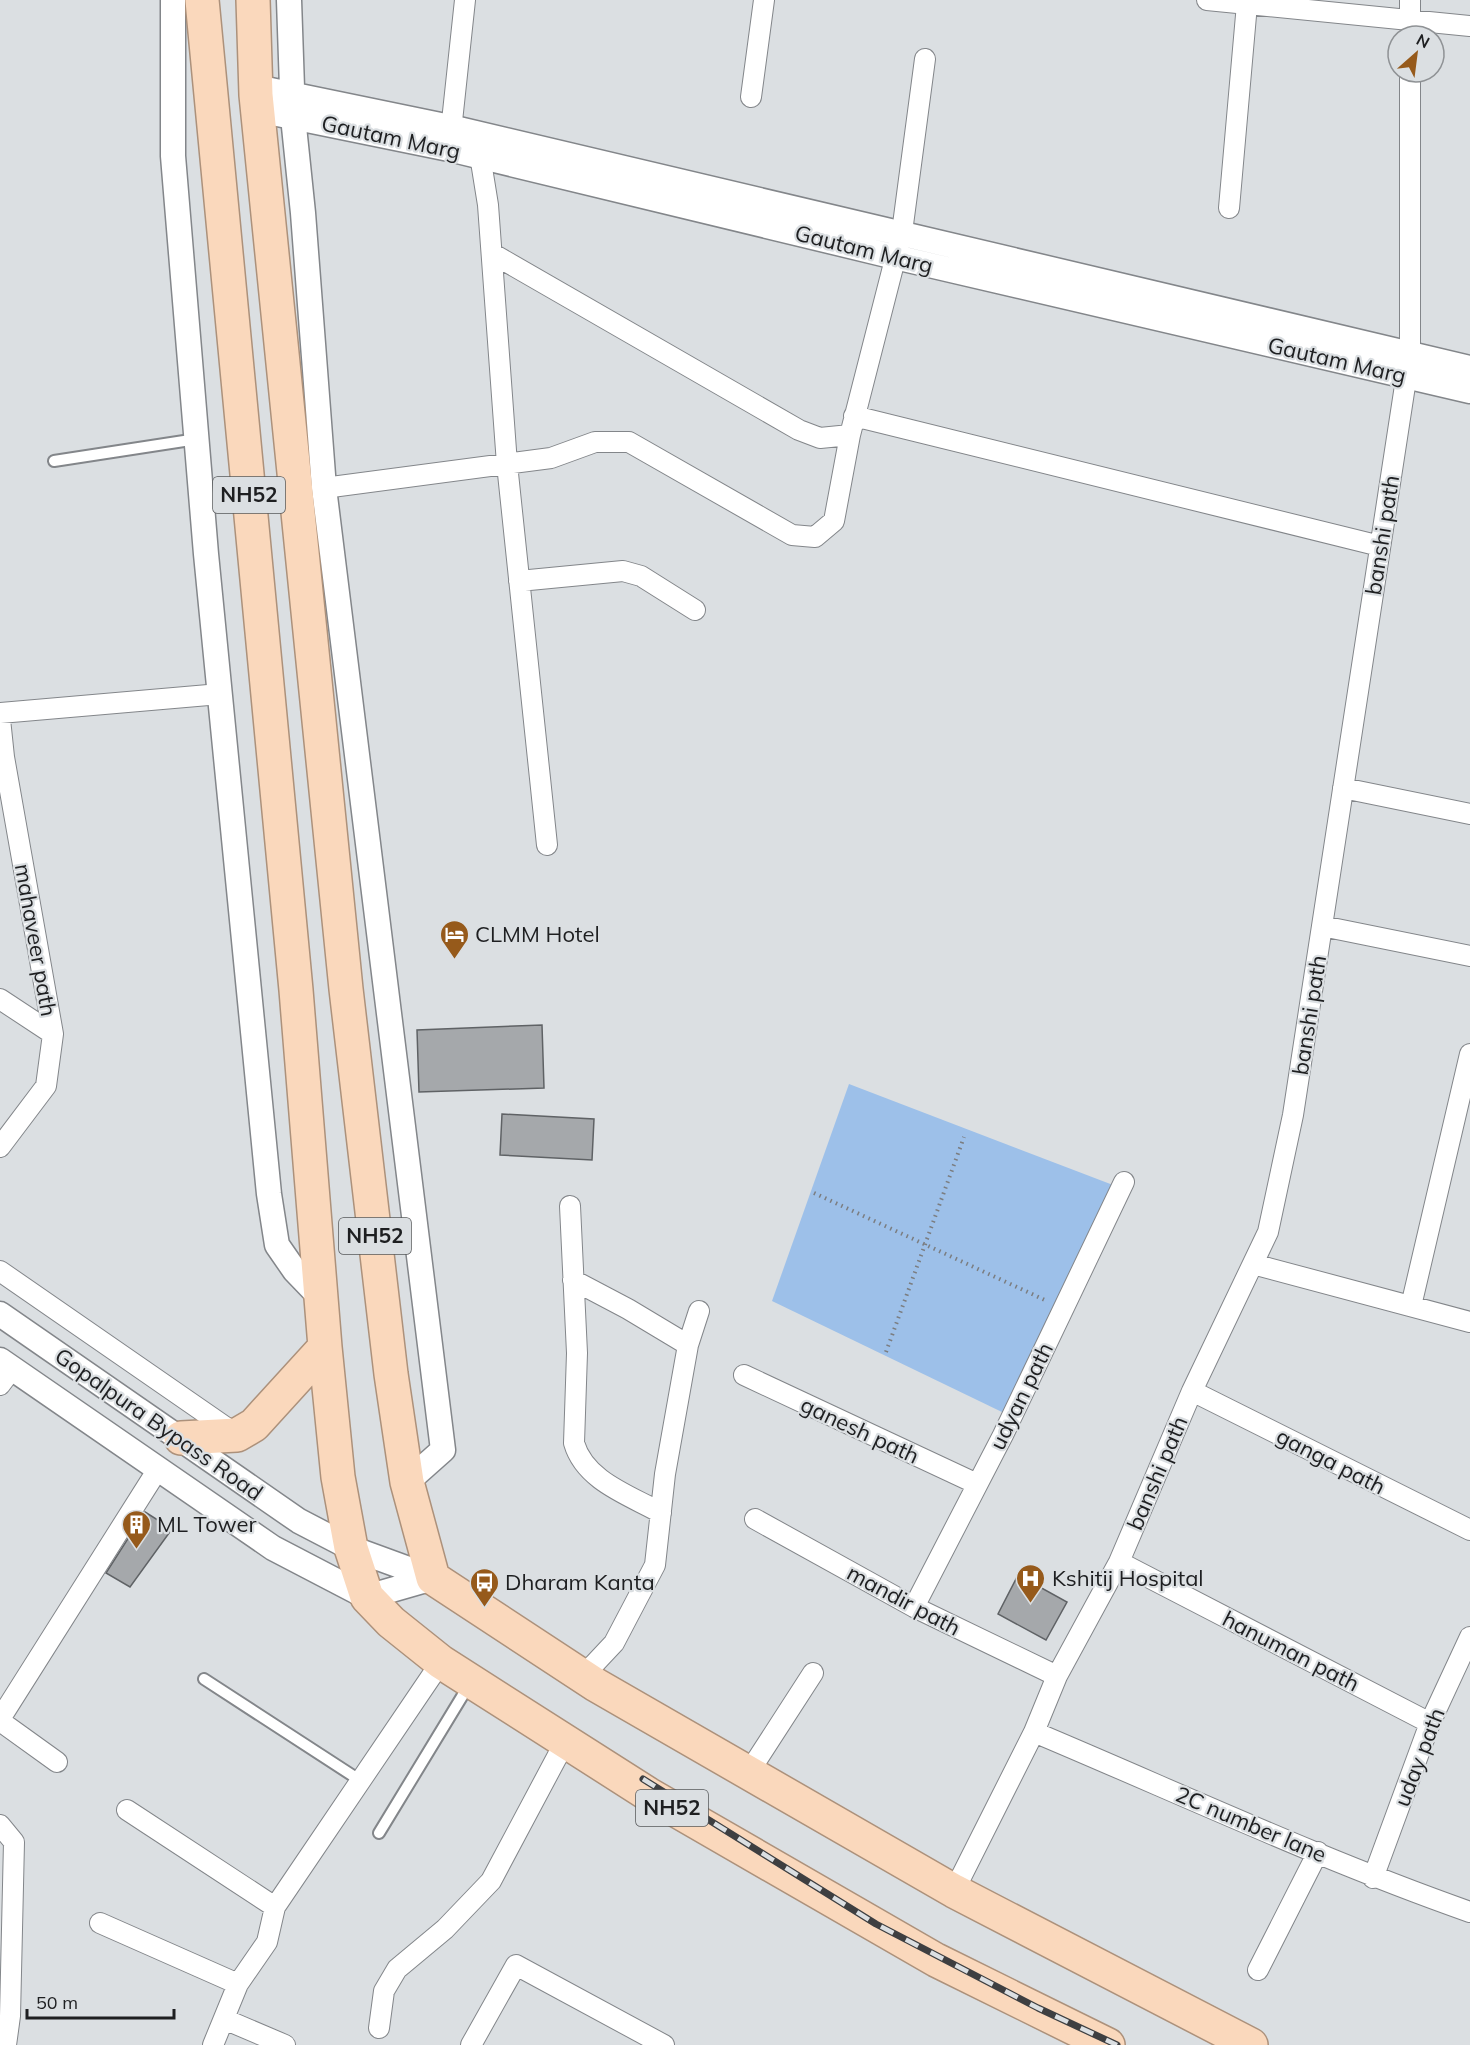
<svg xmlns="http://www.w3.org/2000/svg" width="1470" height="2045" font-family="Mulish,sans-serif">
<rect width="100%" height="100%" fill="#dbdfe2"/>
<!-- green -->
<path fill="#9dc0e9" d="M849 1084 1113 1185 1004 1413 772 1301Z"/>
<!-- building -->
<path fill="#a5a8ab" stroke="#5f6265" stroke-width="1.5" d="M542 1025 544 1088 419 1092 417 1030Z
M502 1114 594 1119 592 1160 500 1155Z
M145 1512 172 1529 130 1587 106 1573Z
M1018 1575 1067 1602 1046 1640 998 1614Z"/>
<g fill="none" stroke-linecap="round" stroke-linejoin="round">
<defs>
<path id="service" d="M54 461 197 439
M204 1679 361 1781
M379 1833 469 1685"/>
<path id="minor" d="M1207 0 1470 26
M1410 36V0
M751 97 764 0
M450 140 465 0
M478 143 488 205 507 464 547 845
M1229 208 1247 4
M493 254 799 430 820 438 850 435
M854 416 1380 546
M324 488 551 458 595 442H629L792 535 815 537 834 521 850 435 902 232 925 59
M519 581 623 571 641 576 695 610
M0 713 220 694
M0 719 4 757 53 1034 46 1086 0 1147
M1343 788 1470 814
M1322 926 1470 956
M0 999 53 1034
M570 1206 577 1353 574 1443C585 1481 629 1495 661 1513
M1253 1264 1470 1322
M0 1271 237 1435
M573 1280 628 1309 688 1345
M1411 1306 1470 1054
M744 1375 977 1484
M0 1385 12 1369
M1192 1391 1470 1530
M755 1519 914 1607 1057 1676
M1119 1562 1430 1723
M914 1607 1003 1435 1124 1182
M583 1676 614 1643 655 1565 665 1474 688 1345 699 1311
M0 1719 158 1469
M0 1721 57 1762
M1034 1732C1179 1793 1322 1860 1470 1912
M749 1772 813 1673
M127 1810 275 1907
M0 1825 14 1842 10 2016 6 2045
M1373 1878 1430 1723 1470 1637
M954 1891 1034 1732 1057 1676 1119 1562 1192 1391 1268 1232 1293 1115 1410 353V72
M100 1923 238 1984
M1258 1970 1318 1852
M224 2019 285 2045
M379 2028 384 1991 397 1969 445 1929 491 1881 565 1742
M213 2045 238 1984 267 1942 275 1907 441 1662
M471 2045 516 1965 664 2045"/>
<path id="tertiary" d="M173 0V156L206 554 269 1194 277 1245 295 1271 320 1297
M289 0 293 117 303 213 324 488 443 1450 407 1482
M256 87 450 127 1470 368
M258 110 449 149 895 257 1470 391
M0 1314 299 1521 351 1548 433 1578
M0 1360 273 1548 367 1597 433 1578"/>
<path id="trunk" d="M202 0 296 990 325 1347 338 1477 351 1548 367 1597 391 1622 441 1662 648 1794 936 1960 1108 2045
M253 0 256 95 346 989 391 1374 407 1482 433 1578 596 1685 954 1891 1251 2045
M181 1438 237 1435 254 1425 325 1347"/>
</defs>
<!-- service casing -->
<use href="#service" stroke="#83868a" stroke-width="14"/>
<!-- minor casing -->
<use href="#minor" stroke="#83868a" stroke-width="22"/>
<!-- tertiary casing -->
<use href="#tertiary" stroke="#83868a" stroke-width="27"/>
<!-- trunk casing -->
<use href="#trunk" stroke="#ac917b" stroke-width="36"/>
<!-- path -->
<path stroke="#7b7d80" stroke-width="4" stroke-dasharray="1.5 4.5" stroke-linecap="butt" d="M814 1193 1047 1301
M886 1352 964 1137"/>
<!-- service -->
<use href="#service" stroke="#fff" stroke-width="10"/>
<!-- minor -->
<use href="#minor" stroke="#fff" stroke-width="20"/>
<!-- tertiary -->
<use href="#tertiary" stroke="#fff" stroke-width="24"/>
<!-- trunk -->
<use href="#trunk" stroke="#fad8bc" stroke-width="33"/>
<defs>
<path id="rail" d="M643 1779 876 1924 1038 2008 1117 2045"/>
</defs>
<!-- rail casing -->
<use href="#rail" stroke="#3e3f41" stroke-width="7"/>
<!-- rail -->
<use href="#rail" stroke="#dbdfe2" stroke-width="4.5" stroke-dasharray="14" stroke-linecap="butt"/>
</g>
<!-- icons -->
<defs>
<symbol id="hotel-pin" viewBox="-11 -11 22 30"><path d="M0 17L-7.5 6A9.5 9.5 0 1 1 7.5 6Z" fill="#965a1b" stroke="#dbdfe2"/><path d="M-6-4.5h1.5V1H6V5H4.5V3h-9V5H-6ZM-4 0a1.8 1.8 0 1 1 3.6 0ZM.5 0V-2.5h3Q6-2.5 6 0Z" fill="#fff"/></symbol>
<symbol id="building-pin" viewBox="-11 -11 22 30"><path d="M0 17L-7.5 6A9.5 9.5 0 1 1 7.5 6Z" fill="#965a1b" stroke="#dbdfe2"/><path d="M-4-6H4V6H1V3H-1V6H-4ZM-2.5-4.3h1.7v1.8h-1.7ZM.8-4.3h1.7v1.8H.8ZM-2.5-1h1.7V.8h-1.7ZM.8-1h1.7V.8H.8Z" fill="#fff"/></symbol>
<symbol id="hospital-pin" viewBox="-11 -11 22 30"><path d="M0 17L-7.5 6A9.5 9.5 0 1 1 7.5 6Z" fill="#965a1b" stroke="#dbdfe2"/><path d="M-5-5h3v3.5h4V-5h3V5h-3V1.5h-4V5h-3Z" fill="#fff"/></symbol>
<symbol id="bus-pin" viewBox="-11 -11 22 30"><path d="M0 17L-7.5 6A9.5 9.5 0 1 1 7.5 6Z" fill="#965a1b" stroke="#dbdfe2"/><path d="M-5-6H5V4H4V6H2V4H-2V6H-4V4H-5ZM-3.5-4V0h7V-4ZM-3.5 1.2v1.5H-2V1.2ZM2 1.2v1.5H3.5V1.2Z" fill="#fff"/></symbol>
</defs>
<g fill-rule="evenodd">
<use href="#hotel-pin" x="438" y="918" width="33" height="45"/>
<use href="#building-pin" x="120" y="1508" width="33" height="45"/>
<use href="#hospital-pin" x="1014" y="1562" width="33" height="45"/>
<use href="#bus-pin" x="468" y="1566" width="33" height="45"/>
</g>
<g text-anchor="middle" stroke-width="4.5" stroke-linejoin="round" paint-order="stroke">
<!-- shield labels -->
<g fill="#dbdfe2" stroke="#57595b" stroke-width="1.5">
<rect x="213" y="477" width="72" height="36" rx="4.5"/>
<rect x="339" y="1218" width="72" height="36" rx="4.5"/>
<rect x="636" y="1790" width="72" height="36" rx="4.5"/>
</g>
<g font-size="21" font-weight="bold" fill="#1e1f21">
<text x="249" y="502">NH52</text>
<text x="375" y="1243">NH52</text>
<text x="672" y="1815">NH52</text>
</g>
<!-- street labels -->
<g font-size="22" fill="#1e1f21" stroke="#dbdfe2">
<text transform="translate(391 137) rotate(12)" y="8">Gautam Marg</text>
<text transform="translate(864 249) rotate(14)" y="8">Gautam Marg</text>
<text transform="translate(1337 360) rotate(13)" y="8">Gautam Marg</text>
<text transform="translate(1382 535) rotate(-81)" y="8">banshi path</text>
<text transform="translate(36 940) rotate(80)" y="8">mahaveer path</text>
<text transform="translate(1309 1015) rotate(-81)" y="8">banshi path</text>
<text transform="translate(1021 1396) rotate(-64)" y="8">udyan path</text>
<text transform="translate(159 1424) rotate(35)" y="8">Gopalpura Bypass Road</text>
<text transform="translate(860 1430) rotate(25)" y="8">ganesh path</text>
<text transform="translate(1331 1461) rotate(27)" y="8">ganga path</text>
<text transform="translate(1157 1473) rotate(-67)" y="8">banshi path</text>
<text transform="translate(904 1600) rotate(28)" y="8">mandir path</text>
<text transform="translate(1291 1651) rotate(27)" y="8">hanuman path</text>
<text transform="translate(1419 1757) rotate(-69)" y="8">uday path</text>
<text transform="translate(1251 1824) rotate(23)" y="8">2C number lane</text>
</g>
<!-- poi labels -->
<g font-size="22" fill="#1e1f21" stroke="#dbdfe2" text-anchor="start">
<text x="475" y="942">CLMM Hotel</text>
<text x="157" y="1532">ML Tower</text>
<text x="1052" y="1586">Kshitij Hospital</text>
<text x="505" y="1590">Dharam Kanta</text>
</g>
</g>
<!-- north arrow -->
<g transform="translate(1416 54) rotate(28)"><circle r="28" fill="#dbdfe2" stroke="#8f9295" stroke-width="1.5"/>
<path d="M0-4.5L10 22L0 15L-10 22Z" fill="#965a1b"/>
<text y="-9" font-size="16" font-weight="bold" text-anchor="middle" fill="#1e1f21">N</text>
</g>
<!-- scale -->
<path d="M27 2009v9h147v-9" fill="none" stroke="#1e1f21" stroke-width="3"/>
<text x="36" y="2009" font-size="18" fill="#1e1f21" stroke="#dbdfe2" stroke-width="4.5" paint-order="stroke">50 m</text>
</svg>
